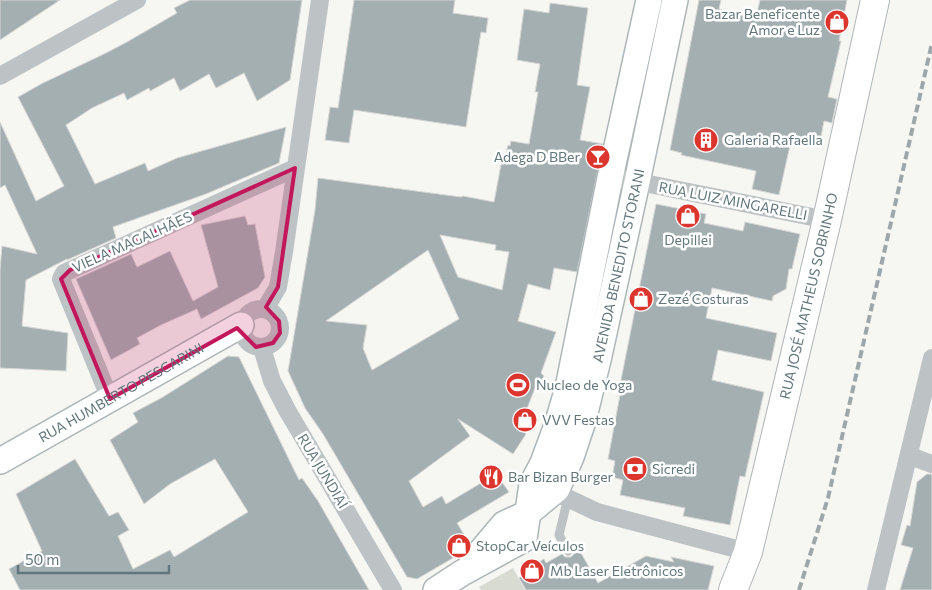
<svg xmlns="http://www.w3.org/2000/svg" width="932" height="590" font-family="Commissioner,sans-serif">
<rect width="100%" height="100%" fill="#f6f6f3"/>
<!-- green -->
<path fill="#d7dbd2" d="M513 568 525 590H481L479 587Z"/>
<!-- building -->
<path fill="#a4afb2" stroke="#d8d7d6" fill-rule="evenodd" d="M0 0H60L0 40Z
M190 0H302L290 80 257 101 244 73 216 88 209 74 180 91 174 78 150 91 149 88 127 100 124 93 92 108 66 125 95 184 145 163 148 171 177 158 286 127 279 163 206 194 113 227 116 238 67 260V259L26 280 22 326 68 333 66 371 0 368V270L2 246 37 254 5 185 0 188V122L36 201 64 186 18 97 43 83 104 54 127 42 177 13 174 8Z
M354 0H455L453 13 488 18 486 33 481 32 466 127 354 110 349 143 325 140 330 107 338 108Z
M699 0H721L719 9 756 17 760 0H847L839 41H841L828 97 837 99 832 123 824 121 819 147 791 141 779 195 752 189 756 171 681 155 682 153 670 150Z
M550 3 588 8 577 85 590 87 580 140 603 144 577 272 554 268 550 290 528 284 518 321 556 332 541 373 544 376 540 387 535 388 526 411 533 416 523 431 526 434 513 454 458 419 470 436 409 481 423 507 442 496 446 504 496 474 509 492 457 523 469 543 451 555 453 558 417 579 407 577 323 434 305 408 288 371 315 210 318 178 461 197 463 196 494 202 503 154H506L508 145 510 146 511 141 529 144 538 92H535L540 64 517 60 524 9 549 13ZM440 235 496 245 495 250 509 252 502 290 458 277ZM428 250 459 319 372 370 363 348 367 325 326 321Z
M656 204 706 214 704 223 743 231 745 222 800 234 792 269H789L786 289 773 296 772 301 712 288 706 318 777 333 771 361 718 350 712 380 764 392 745 477 740 476 730 525 683 516 685 508 620 495 623 480 612 477 615 461 608 459 620 395H618Z
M245 216 248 225 255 224 265 277 258 288 201 319 197 309 161 325 137 338 140 344 111 360 76 279 131 254 137 267 170 251 193 301 218 287 201 225Z
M228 356 239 357 299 480 302 478 318 501 369 590H20L9 569 42 551 16 494 75 459 109 516 118 512 129 530 118 536 133 569 170 550 174 557 248 512 215 459 170 484 144 504 110 440 138 422 133 413 163 397Z
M927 474H932V590H900L913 548 901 545 907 525 910 526 917 482Z
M577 546 598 583 646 556 674 562 671 557 714 566 708 590H526L519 578 522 576 520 572 544 559 546 563 562 554 565 557H571L574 554 573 548Z"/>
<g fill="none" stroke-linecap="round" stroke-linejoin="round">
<defs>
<g id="secondary">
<path id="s1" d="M0 461 241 325"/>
<path id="s2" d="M472 562 504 524 528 513 557 489 571 457 583 421 598 360 637 182 675 0"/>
<path d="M436 590 462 573 524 539 532 484 543 463 557 425 568 388 610 178 649 0"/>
</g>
<g id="primary">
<path id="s3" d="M733 590 748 552 827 220 875 0"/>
</g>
</defs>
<!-- secondary casing -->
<use href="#secondary" stroke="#adb6b8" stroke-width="28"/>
<!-- primary casing -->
<use href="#primary" stroke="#afb6b8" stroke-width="30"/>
<!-- lane -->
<path stroke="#bdc3c5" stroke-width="9" d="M566 506 559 535 568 551"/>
<!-- street -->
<path stroke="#bdc3c5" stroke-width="18" d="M0 76 137 0
M610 178 649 184 827 220
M242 328a19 19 0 1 1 38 0a19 19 0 1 1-38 0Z
M265 309 278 287 284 252 320 0
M262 348 272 381 287 410 393 590
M110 399 61 279 64 273 295 168
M910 456 932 464
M557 489 563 496 597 512 748 552
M876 590 932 358"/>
<!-- secondary -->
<use href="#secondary" stroke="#fff" stroke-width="25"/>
<!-- primary -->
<use href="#primary" stroke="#fff" stroke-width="28"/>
<!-- rail -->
<path stroke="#9da7aa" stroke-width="4" stroke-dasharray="8 4" stroke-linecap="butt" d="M799 590 828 498 932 43"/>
</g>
<!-- marked area -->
<path fill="#c2185b" fill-opacity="0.2" stroke="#c2185b" stroke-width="4" stroke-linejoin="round" d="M295 168 278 287 266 307 279 321 280 333 273 343 256 347 237 328 110 399 61 279 70 270Z"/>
<!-- icons -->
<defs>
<symbol id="shop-disc" viewBox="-11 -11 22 22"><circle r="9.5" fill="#dc352d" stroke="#fff"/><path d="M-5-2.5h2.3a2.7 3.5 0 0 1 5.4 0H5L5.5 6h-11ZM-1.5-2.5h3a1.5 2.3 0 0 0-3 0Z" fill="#fff"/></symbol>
<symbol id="building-disc" viewBox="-11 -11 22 22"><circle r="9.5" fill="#dc352d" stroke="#fff"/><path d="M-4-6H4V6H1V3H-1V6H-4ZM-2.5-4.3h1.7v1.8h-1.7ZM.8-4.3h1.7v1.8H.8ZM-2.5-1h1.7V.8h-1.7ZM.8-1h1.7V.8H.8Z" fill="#fff"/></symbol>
<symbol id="bar-disc" viewBox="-11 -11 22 22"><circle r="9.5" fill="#dc352d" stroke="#fff"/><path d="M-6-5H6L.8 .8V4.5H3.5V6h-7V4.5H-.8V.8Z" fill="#fff"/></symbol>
<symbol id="stadium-disc" viewBox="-11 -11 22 22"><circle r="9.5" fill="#dc352d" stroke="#fff"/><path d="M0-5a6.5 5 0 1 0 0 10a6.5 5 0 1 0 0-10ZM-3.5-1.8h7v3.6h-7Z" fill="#fff"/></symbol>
<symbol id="bank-disc" viewBox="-11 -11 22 22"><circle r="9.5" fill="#dc352d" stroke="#fff"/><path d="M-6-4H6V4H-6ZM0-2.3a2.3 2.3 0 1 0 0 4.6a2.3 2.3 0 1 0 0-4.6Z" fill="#fff"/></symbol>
<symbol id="restaurant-disc" viewBox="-11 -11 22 22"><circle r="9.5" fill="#dc352d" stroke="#fff"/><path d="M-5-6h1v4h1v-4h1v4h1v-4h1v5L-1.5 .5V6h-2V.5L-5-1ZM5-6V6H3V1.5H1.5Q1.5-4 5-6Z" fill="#fff"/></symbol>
</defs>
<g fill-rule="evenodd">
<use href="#shop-disc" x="823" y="8" width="28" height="28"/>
<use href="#building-disc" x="692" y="126" width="28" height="28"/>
<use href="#bar-disc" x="584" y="143" width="28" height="28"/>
<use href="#shop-disc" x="674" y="202" width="28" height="28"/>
<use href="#shop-disc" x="627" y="285" width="28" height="28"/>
<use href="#stadium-disc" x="504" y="371" width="28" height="28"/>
<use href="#shop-disc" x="511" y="406" width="28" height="28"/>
<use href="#bank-disc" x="621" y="455" width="28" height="28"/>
<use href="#restaurant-disc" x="477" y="463" width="28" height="28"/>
<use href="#shop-disc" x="445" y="532" width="28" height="28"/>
<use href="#shop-disc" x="518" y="557" width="28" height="28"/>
</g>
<g text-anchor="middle" stroke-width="5" stroke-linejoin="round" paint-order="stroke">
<!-- poi labels -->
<g font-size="14" fill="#62777d" stroke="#fff" text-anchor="start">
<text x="820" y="19" text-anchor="end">Bazar Beneficente<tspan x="820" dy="16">Amor e Luz</tspan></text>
<text x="724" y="145">Galeria Rafaella</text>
<text x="580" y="162" text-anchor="end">Adega D BBer</text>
<text x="688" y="245" text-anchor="middle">Depillei</text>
<text x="658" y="304">Zezé Costuras</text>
<text x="536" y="390">Nucleo de Yoga</text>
<text x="542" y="425">VVV Festas</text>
<text x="652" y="474">Sicredi</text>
<text x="508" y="482">Bar Bizan Burger</text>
<text x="476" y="551">StopCar Veículos</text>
<text x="550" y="576">Mb Laser Eletrônicos</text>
</g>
<!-- street labels -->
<g font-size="14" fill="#62777d" stroke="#fff">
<text transform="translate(733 201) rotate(11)" y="5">RUA LUIZ MINGARELLI</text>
<text transform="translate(132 242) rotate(-24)" y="5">VIELA MAGALHÃES</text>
<text dy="5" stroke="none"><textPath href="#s2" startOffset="346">AVENIDA BENEDITO STORANI</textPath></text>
<text dy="5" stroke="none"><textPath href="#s3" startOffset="304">RUA JOSÉ MATHEUS SOBRINHO</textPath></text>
<text dy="5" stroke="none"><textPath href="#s1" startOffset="139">RUA HUMBERTO PESCARINI</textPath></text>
<text transform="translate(323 471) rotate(59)" y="5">RUA JUNDIAÍ</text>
</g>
</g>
<!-- scale -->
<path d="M18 565v8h151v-8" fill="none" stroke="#62777d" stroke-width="2.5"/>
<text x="25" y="565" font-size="15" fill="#62777d" stroke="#ffffff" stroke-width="4" paint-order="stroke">50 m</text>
</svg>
